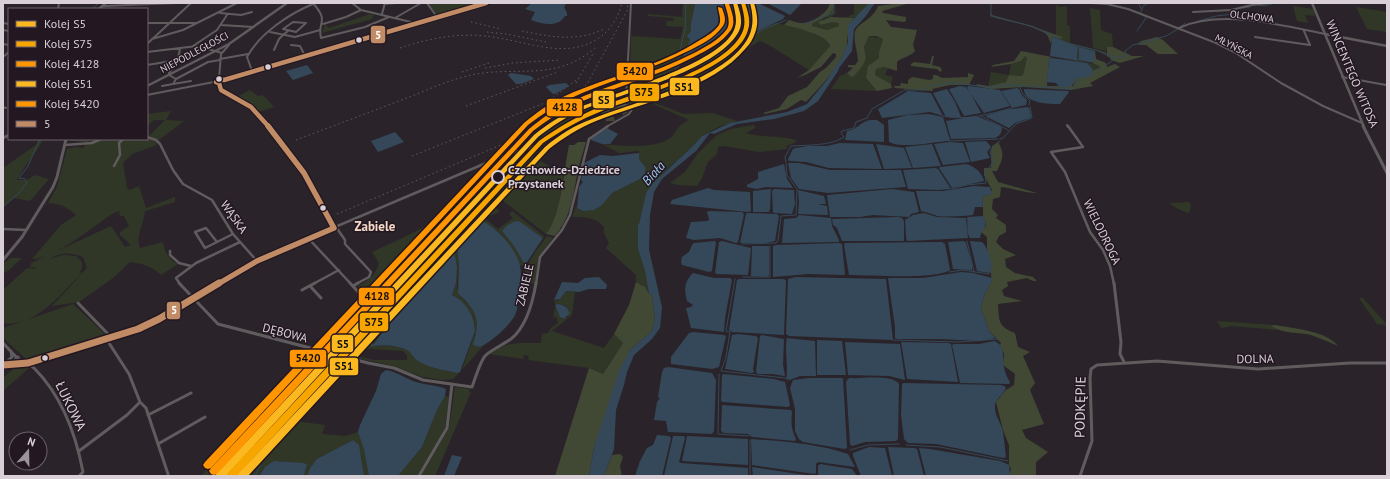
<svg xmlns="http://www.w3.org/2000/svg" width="1390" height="479" font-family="'PT Sans',sans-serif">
<rect width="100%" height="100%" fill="#2a242a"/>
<!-- green -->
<path fill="#313727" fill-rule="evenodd" d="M428 3H484L438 16Z
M683 3H695C694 13 690 21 691 31L689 33 690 40 686 53 680 64 673 71 630 88 631 36 680 39 683 27 666 26 667 21H673L674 18 648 16V14L682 17Z
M854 3H869L861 13 854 18 846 17 854 14Z
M835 5 836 13 831 17 823 19 821 25 827 23 836 22 839 23V26L827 30 812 26 813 23 826 17Z
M1056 5 1061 7 1067 6V25L1070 26V43L1106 52 1107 56 1097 51 1079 47V60L1099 66 1100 68 1093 69 1087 63 1052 58 1078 61 1077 59 1078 47 1058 40 1062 39 1056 37Z
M1293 6 1313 9 1315 16 1305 15 1308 23 1297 21Z
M1356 7 1387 12V32L1367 29Z
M1090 8 1100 10 1101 30 1112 34 1113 47H1107L1106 51 1093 48Z
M370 14 374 15 372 19 322 33 325 24 329 28Z
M775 23C788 26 826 33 830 46L809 70 769 45 760 41 687 84 680 85 647 101 631 105 627 104 628 92C667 78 707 67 738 38H743Z
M869 36 883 39 879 52V58L869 66 866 78 877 91 831 89 840 76 847 73 851 77 866 58 864 47Z
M1025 55 1027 58 1023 75 1020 76 1009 75 1006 82 988 86 991 72 1009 75 1011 64 1021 61Z
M884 67 888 68 885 75 893 77 891 84 874 75 876 69Z
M250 90 258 96 263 95 274 107 259 112 254 106 237 97Z
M625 94 622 103C616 106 607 104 600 106 578 112 559 129 540 142H537C558 115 595 105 625 94Z
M655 103 684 114 713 113 737 121 718 127 702 136 693 146 665 171 646 193 639 224 638 225V249L645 271 649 294 645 287 636 282V275L606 248 609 243 604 233V227C596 217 584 217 572 217L576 206 580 210 583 211 602 205 612 193 644 177 646 168 639 159V151L619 153 602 144C619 146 654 149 669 139 674 136 675 131 679 127 681 124 685 122 689 120L653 104Z
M171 111 166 120 184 121 159 140 149 136 165 120H154L147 126V114Z
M754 125 755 128 746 133C762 138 780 135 796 140V142L787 146V149L759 152 724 146 718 147 717 154 708 162 702 178 697 186 678 185 670 183 685 172 698 153 717 135 731 129Z
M147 138 156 142 157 145 132 154 123 163 127 188 130 190 139 186 146 208 175 197V202L145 211C144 223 135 237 140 248L163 242C165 252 168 260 178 264L161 275C152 266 143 264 130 262L113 278 79 302 52 306 87 268 83 257C70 252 62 252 49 259L63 255 76 256 82 262V269L79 272 82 273C61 293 36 328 3 323V290L27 268 34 269 37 267 30 268 31 263 111 226 125 247 131 245 120 235V232L129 226 124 216H120L119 211 112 214C94 226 53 260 32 259L61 225 76 215C67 207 59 203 48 203L57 187 67 149 76 147 83 148 87 142 72 141V139H90L88 142 97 139Z
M39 139H43C36 155 24 165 17 180H27L35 175 49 179 30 201 14 198 3 207V168L36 145Z
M529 154 551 167 564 172C560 193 560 218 546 234L493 193 525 156Z
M480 190 374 302 358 286C369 280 375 276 379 263L372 252C412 234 446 218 480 190Z
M491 194 502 203 495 207 500 212 484 218 498 229 513 218 509 214 512 211 544 236 543 238 519 221 502 231 514 246 525 265 520 266C514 253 496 219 478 223L459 242 457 246 459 265 457 288 461 297 469 305 476 316 478 330 474 345 480 347 483 346 462 370 475 332V325L459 299 452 295 456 283 457 267 454 249 411 289 383 318 382 324 377 323 358 344 373 343 387 326 374 344 365 347C376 345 400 345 411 352 418 367 442 369 457 373L460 372 453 379 442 380 423 377 394 366 338 354 341 351 346 353 424 270 472 223 465 220ZM355 348 403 351 407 356V360H374L352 355Z
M1189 202 1191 204 1190 211 1188 213 1178 209 1169 203Z
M547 236 553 238 539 256 535 283 525 284C519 271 539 247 547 236Z
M10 258H22L8 271 3 273V264Z
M565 291 575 292 572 315 552 331 604 348 614 334 623 343 603 374 589 368 528 360 529 356 524 355 523 359 489 354C509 341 518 343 541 343L542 334 548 333 552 327 558 323 556 316 553 319 555 307 562 319 567 318 570 311 564 305 555 304 554 300 557 301 562 297Z
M1359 298H1363L1387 325 1377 324Z
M73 304 107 336 34 358 26 359 3 338V328Z
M1217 321 1275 325 1272 326 1277 330 1232 326 1221 328Z
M335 357 342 359 295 421 325 425 322 434 346 436 358 432 364 450 369 476H364L361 455 353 440 317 459 310 468 307 476H304L307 468C290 461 269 455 259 476H226Z
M27 365 29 368 3 391V378L14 368Z
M455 387 470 389 469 392H471L435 476H421L449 428Z
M445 396 449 397 445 428 435 448 417 476H398L422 447 437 410Z
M221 455H235L216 476H201Z"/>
<!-- forest -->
<path fill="#414934" d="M830 3H835C833 15 823 18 813 23L812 26 827 30 839 26V23C833 21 827 23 821 25L818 22 831 17 854 18C845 28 850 41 844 53 835 72 820 87 806 102L801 100 787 109 765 114 763 113 779 108 788 96 807 87 820 72 826 68 836 57V54L833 53 821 67 805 75 797 78 809 70 830 46C826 34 796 28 784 25L789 20C793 21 798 23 802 23 812 23 828 13 830 3Z
M900 3H910L882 11 883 13 906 17V21L904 22 886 20 891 27 917 30 913 45 915 51C910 57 902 57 897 62V71L884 67 876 69 875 75 891 84 892 88 877 91 866 78 868 66 879 58V52L883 39 876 36H869L864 47 866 58 863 65 854 76 851 77 847 73 853 68 848 67V65H855L858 61C858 52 853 41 855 32 857 23 873 20 878 6Z
M990 12 992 15 1032 26 1062 37V39L1052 37 1051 43C1049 41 1049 37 1047 35 1039 26 1003 21 991 16Z
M1157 37 1163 40 1178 54H1158L1146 45H1138L1141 41Z
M1107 47H1113L1132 56H1144L1120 63 1111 60 1110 58 1107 56Z
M1021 51 1052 57 1049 59 1047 86H1073L1076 79C1085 77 1091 69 1100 68L1099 66 1092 63H1094V51H1095L1096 59 1106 63 1107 67 1115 64 1120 67 1090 83 1093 86 1071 90 1023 87 991 89 976 86 977 84 988 86 1006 82 1009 75 1020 76 1023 75 1027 58 1025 56 1021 61 1011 64 991 67 993 65 1014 61Z
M932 56H934L932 65 940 67 942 70 940 72 937 69 911 66V64L914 62 930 64Z
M968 73 974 75 969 85H950L932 89 933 91H931L895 88 894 86H900L901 83 908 84V80L912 77 929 80 933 79V75H936L942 78 968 77Z
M611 106H632L627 113 623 115 621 110 612 111 615 121H606L599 109Z
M578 142H586C583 153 579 164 577 175 573 199 570 218 555 236L546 234C561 217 564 169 569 145H574Z
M998 142C1005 154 1003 158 997 171H992L998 182 1037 193C1024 193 1013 188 1001 187L1000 197 993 199 992 209 998 215 996 218 1006 225V232L999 236 996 242 1003 249 1016 255 1005 259 1006 267 1015 273 1033 277 1037 281H1033L1027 278 1007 282 1008 286 1002 290 1004 296 1022 301 998 304C999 320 998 327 1015 333L1018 347 1030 352 1023 356 1035 383 1030 390 1044 424 1022 430 1026 438 1048 452 1036 462V476H1009L1011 469 1009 465V445L1003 430 996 402 1006 390 1014 385 1015 374 1003 365 1004 354 1000 345 1001 343 989 331 981 309 984 296 992 281 987 248V237L981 232C990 221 985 225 983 215 983 210 983 204 982 198L984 196 988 195 992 190 984 175V168H991C992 160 990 153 992 146Z
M636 282 645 287 649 294 652 295 655 319 652 331 630 350 594 447 589 476H555L589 368 603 374 623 343 614 334 629 305Z
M1275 325C1292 328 1327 331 1338 346 1329 342 1320 338 1311 335 1299 332 1282 334 1271 326Z
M620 454 623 457 620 466 622 476H604L612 455Z"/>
<!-- water -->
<path fill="#344859" d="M532 3H564L566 4 564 7 567 13V16H565C558 28 542 24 531 20L535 12 525 9Z
M695 3H730L735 10 730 11C730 14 731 17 731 20 729 40 699 54 684 63L680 64 690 40 687 36 691 31C690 21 694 13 695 3Z
M745 3H758L785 16 783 19 743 38H738C743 31 748 25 746 16L749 10Z
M767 3H802L790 15Z
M869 3H875L865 17 854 29 852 51 839 68 838 71 818 101 804 111 774 119 737 124 714 134 710 133 696 151 662 179 654 192 650 215 649 250 662 307 660 328 652 339 634 355 627 372 624 385 616 410 614 449 604 476H589L594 447 619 371 630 350 652 331 655 319 652 295 649 294 645 271 638 249V225L639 224 646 193 654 182 693 146 702 136 730 123 787 112 807 104 826 81 842 57 848 42V25Z
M1052 37 1078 47 1077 59 1079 61 1050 56Z
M1079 47 1094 51V63L1079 60Z
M1052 58 1087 63 1093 69 1091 75 1076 79C1072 88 1069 88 1059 87L1056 83 1047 82 1049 59Z
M307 65 313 73 293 80 286 71Z
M511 73 531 76 534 79 521 84H516L508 75Z
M566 83 569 86 555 94H553L546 87 549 85Z
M960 86 966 87 969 92 967 87 969 86 1000 90 1010 106 984 113 971 94 981 113 964 116 949 89Z
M1017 88 1019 89 1021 94 1027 100 1026 105 1012 108 1001 91Z
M947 89 955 102 961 117H946L933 93Z
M1024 89 1068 91 1069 92 1060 104C1050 104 1024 104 1024 89Z
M908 91 931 93 943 116 930 112 882 118 878 109Z
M1027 107 1029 108 1031 116 1030 118 1015 123 1009 128 985 116 1004 110Z
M929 114 943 117 950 140 949 141C933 142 903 149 889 142L888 120 908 115Z
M969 117H979L1000 126 1002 128C1002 133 999 137 994 138L951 139 946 121Z
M870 120H877L884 125V142L845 140 847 131C857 130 860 122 870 120Z
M607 128 618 134 610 144H602L591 140 592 138Z
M395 132 404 142 378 152 371 141Z
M986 141 991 147 987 152 990 158 971 162 965 142Z
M949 142 963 143 970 162 943 165 934 144Z
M840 143 873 144 882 169 829 168 806 162 789 161 788 159 793 149 796 148 808 146H827Z
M876 144 904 148 912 168 884 169Z
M932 144 941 166 913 168 905 147Z
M639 153V159L646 168 644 177 612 193 602 205 594 210 583 211 577 208 579 187 583 182 581 180 584 163 600 155 613 156Z
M788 163H799L830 170H901L906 187 828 193 799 189 791 178Z
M784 164 787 179 793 188 766 187 757 189 747 187V185L758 179V172Z
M966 164C975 166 982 173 984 181L952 188 939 168 940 167Z
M935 168 938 169 951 189 938 190 908 189 903 170Z
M974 186 990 187 992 194 984 196 982 198 983 207H975L973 215C968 216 941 217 937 216 932 214 927 212 921 211L916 191H943Z
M708 188 714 190 750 192 751 211 748 212 670 204 672 200Z
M771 189 770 209 769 212H753V191Z
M774 189 794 190 795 204 792 214 774 213 773 212 772 191Z
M892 189 914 192 919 212 911 214 909 217 873 215 860 217H830L827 195Z
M798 190 824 196 826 204H818L827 206 828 215 798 214 799 202 814 204 799 202Z
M709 211 742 212 744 214 738 242 736 243 720 238 694 240 686 238 691 222 708 221 709 219 707 212Z
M747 213 777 214 779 216 775 241 766 243H740L746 214Z
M924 213 937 217 966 218 968 238 907 241 906 237 905 220 913 215Z
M799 215 831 218 832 226 839 240V242L782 243 784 219 796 218Z
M983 216C990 226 981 229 980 238H970C966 232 968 223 967 217Z
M898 217 902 218 904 221V241H842L837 228 833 225 832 219Z
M519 221 543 238 525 265 514 246 502 231C505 226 513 221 519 221Z
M484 222C498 229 517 250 520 266 522 274 520 285 519 294 518 301 518 311 514 317 507 328 491 342 480 347L473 345C477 329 481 320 469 305 466 300 461 297 458 293L459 265 457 246C461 237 474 222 484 222Z
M715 241 716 242 712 271 709 272 682 265 681 262 682 257 689 252 692 245 694 243Z
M722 241 751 248 748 275 717 274 715 273 719 242Z
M964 241 966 243 972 264V270L953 269 948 242Z
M970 241 982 242C988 248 994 264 990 273L977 271Z
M942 242 945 244 950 270C934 280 871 275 849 275L844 245 845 243Z
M839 243 842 244 845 274 844 275 808 274 773 277V246L777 245Z
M752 246H769V275L767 277 751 276Z
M454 249 457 267 456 283 452 295C455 297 458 298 460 300 469 307 475 321 475 331L460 372 457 373C441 369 418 367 410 352 399 344 378 345 365 347L364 346 374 344 386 327 382 322 383 318 452 250Z
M961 272 973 273 992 278V281L984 296 981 309 989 331 995 338 980 341 939 339H897L895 338V327L888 278H923Z
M693 273 714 278H730L732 280 725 318 724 332 691 328 686 308 691 307 693 305 687 301C684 289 684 282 693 273Z
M599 277 607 285 606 289H589L579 292 566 291 560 299 554 300 562 282 578 283 585 278Z
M796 277 886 279 893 340 789 336 786 334 788 279Z
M739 279H783L786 280 784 335 732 332 729 330 737 280Z
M557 304C562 304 568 307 570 313L564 319 560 317 555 305Z
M693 332 724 335 726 336 719 367 712 369 671 364V357L689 333Z
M738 334 756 336 758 338 753 369 754 372 752 373 725 369 732 335Z
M762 335 784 339 783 365 785 375 784 376 773 374H758L756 372 760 336Z
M787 338 815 341 816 376H800L790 380 786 378C789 371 784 349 787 338Z
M817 340 842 341 846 375H817Z
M994 341C1006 345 1002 358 1004 367 1005 373 1007 377 1010 382L1009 384 960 383 952 345 954 344H979Z
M845 342 900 344 905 380 889 376 848 375Z
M901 342 948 343 951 344 958 382 907 379Z
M668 367 712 373 716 380 714 431 712 434 668 432 666 421 654 420 657 402 660 398 658 397 662 372 664 368Z
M386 370C396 371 406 379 416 382 425 385 435 385 444 388L446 390 445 396 437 410 422 447 398 476H369L364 450 358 432 360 425 376 391 381 374Z
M724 374 774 379 785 382 790 405 788 407 723 402 721 401 722 375Z
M809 378H842L843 379 847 448 845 449 803 442 799 439 795 431V409L790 388 793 380Z
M850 378C862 379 892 374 899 384L898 439 896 441 865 442 852 446 850 444 846 382 848 379Z
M904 383 1001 385 1006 387C1005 394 996 398 995 405 994 416 1001 422 1003 432 1004 440 1005 449 1006 457L1003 458 936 444 908 443 904 439 901 415 902 384Z
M722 405 791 410 792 412C791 422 791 429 796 439L795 441 752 437 748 434 724 433 721 431Z
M657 435 669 436 671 438 662 476H635L640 461 647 448 653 445Z
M673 436H684L685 438 679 462 681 463 748 468V476H664Z
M687 436 748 439V465L682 461Z
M751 439C781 441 820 444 848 454L855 467 818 462 816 464V473L814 474 752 465Z
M353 440 359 445 364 476H307L310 468 317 459Z
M869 447 885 448 892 476H861L853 456V453Z
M888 447 914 448 917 449 924 476H894Z
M919 448 930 449 1000 461 1009 465 1010 475 926 476Z
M452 455 462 457 454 476H444Z
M274 461 304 463 307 465 304 476H259L265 467Z
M820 464 852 469 857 476H818V466Z
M752 467 813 476H753Z"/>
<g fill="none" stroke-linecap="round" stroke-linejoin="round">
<!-- stream -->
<path stroke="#344859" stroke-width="1" d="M991 3V16L1031 26 1067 43 1099 51 1115 58
M1138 3 1142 10 1140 13
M1258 5 1264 6 1275 3
M1243 8 1250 7
M92 9 99 3
M1142 9 1143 6 1149 3
M1199 21 1216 16 1233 14 1236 10
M805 24 833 13 832 3
M1180 27 1185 23
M1137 31 1146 18 1145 17
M725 53 762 30 786 20
M677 69 680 64
M675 71 685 30 686 3
M675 77 703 64 723 52
M1020 87 1022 93 1030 101 1029 105
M904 90H925L928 86 953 83 988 87 1008 85 1072 89 1083 79 1093 75 1117 57 1126 56 1125 51 1133 45 1166 36 1178 29
M666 92 675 75
M630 104 651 100
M625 111 628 106
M943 116C965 121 990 114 1012 108
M981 116 1008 130
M1000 139 1003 138 1016 124 1032 118 1030 107
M949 141 998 139
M786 162 785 157 791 146C807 145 831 146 844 137L841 133 842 131 854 128 856 122 867 118 872 109 903 91
M951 189 967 185 986 183 985 173 993 162 990 151 1000 141
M3 207 19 193 27 183 25 179 19 178 28 166 40 139
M967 241 974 272
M742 244 776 243 778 240 781 216 796 215 797 189 787 175 786 164
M949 272 963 270 989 274
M743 277H770V246
M735 279 726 331 730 332 726 357 721 371 785 378 788 380
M893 340 958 342 998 339
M343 354 355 347 364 346
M719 374 718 434 749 436
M750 440V476
M906 445 940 447 1008 461
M850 450 868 445 899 444
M255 476 269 446 285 422 335 362
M1358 476H1372"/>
<!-- minor-far2 -->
<path stroke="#605c5e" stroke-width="2" d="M313 3C330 23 317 20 321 38L365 27 389 17
M352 3 361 10 415 23
M427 3 437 17
M1091 3 1107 4 1128 9 1216 43 1236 53 1281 83 1323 106 1362 123
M384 4 396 3
M103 6 177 3
M58 9 59 3
M1193 12 1231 10 1252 5 1270 3
M220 13 241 15 252 12
M382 14 385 3
M395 18 421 3
M293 22 306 23 296 32 283 29Z
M3 23 9 24
M147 23H196
M323 24 346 17 361 10
M221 25 253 27
M1179 28C1220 9 1282 25 1325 34
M3 30 9 31
M270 32 295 37 320 30
M283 35 288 31
M1255 37 1310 45 1304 31
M152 39 183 30 237 3
M3 44 9 45
M147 44 191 3
M291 45 300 46 305 56
M193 46 217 30 227 15
M274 50 279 39 283 35
M147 52 197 46 222 53
M3 57 9 52
M220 59 248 54
M147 65 178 60
M252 71 247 57C260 33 289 14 313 4
M170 74 169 73 178 60 180 48
M1342 77 1386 85
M176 79 208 62 220 60
M219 79 221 54 229 45
M219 83 221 90 251 107 269 127
M173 84 191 81
M162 86 173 84 176 79 169 75
M147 95 224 80 486 3
M624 105 626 98 631 3
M3 107 6 108
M1067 125 1068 127
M564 127 601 107 645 104 679 87
M606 127 629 114 634 106"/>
<!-- minor-far1 -->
<path stroke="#605c5e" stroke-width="2.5" d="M268 126 304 173 334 228
M1068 126 1083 147 1051 152 1065 172 1090 232 1103 250 1110 266 1114 284
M147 137 156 140 160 144 173 170 183 184 212 200 233 234 257 261
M65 145 92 143 101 139
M114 166 120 155 119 143 123 139
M336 227 345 240V244L371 272 369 277 356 284
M206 228 217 242 205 248 195 232Z
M3 229 26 230
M308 238 351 284
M217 242 233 234
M170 251V255L179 263 191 266
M180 284 176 278 196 263 240 242
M217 284 269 255 505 155 536 146 565 126
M313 284 339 270
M536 284 540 257 562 230 570 215 589 139 608 126"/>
<!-- minor -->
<path stroke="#605c5e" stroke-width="3" d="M179 283 218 324 368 363 394 368 423 380 472 387C475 379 480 362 485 356 492 349 503 345 511 339 526 327 533 301 536 283
M350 283 371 306
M1114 283 1121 342 1120 354 1124 362
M310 286 321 298
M353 286 358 283
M302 290 315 283
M78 303 108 334 110 339
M3 343C9 349 14 356 20 360 25 364 30 364 34 368 61 395 76 435 83 472L79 476
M11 364 18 357
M3 365 28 363 138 329 159 319 218 283
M3 365 12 357 11 351
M140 402 146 408 168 474
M148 415 191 393
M158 444 205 417
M79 451 127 415 140 402 129 374 107 340
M419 476 447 428 452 384
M1080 476 1092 441 1090 378 1091 369 1097 365 1157 361 1258 369 1350 363H1387"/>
<!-- tertiary-far1 -->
<path stroke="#605c5e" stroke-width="2.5" d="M1312 3 1364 127
M99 9 106 3
M1325 34 1387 46
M147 86 229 44 287 3"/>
<!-- tertiary -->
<path stroke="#605c5e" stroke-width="3" d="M1363 126 1387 173
M3 138 9 135
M3 260 22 237 53 187 57 177 66 139"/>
<!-- rail -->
<path stroke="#605b60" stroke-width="1" stroke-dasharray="1.5 3" stroke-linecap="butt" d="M471 22 501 29
M522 31C551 37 577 42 604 29
M487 32 506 34 546 42
M400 48C427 39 455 33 484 36 524 39 569 64 604 34 613 26 619 15 622 3
M485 68 513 63 560 60
M462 72 489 63
M576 83 594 52
M466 106 558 72
M537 114 551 103
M549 120 587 84 627 11 628 3
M296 140C333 126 370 112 407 98 425 91 444 82 463 77 513 63 553 85 596 47
M412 156 547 102 579 78
M337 214 527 134 553 115"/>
<defs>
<path id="bus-1-far2" d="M219 83 216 82 219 79 224 80 486 3
M219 83 221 90 251 107 269 127"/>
<path id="bus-1-far1" d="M268 126 304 173 334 228
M218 284 257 261 334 228"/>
<path id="bus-1" d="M3 365 28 363 138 329 159 319 219 283"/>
</defs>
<!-- bus-1-far2 casing -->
<use href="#bus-1-far2" stroke="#231722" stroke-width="7"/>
<!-- bus-1-far1 casing -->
<use href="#bus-1-far1" stroke="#231722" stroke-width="8"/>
<!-- bus-1 casing -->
<use href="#bus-1" stroke="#231722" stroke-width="10"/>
<!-- bus-1-far2 -->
<use href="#bus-1-far2" stroke="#c18c65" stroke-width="4.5"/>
<!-- bus-1-far1 -->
<use href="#bus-1-far1" stroke="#c18c65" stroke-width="5.5"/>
<!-- bus-1 -->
<use href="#bus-1" stroke="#c18c65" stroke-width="7"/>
<defs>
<path id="rail-1" d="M733 3H737C740 12 744 23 738 33 715 71 623 93 582 110 566 117 552 126 538 137L226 476H215L217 473 534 135C547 124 562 115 578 108 613 93 720 64 734 30 738 21 735 12 733 3Z"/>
<path id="rail-2" d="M741 3H745C748 12 751 21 748 30 737 70 638 96 602 111 581 119 562 130 543 143L237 476H226L228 473 539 141C557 128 576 117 597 108 636 92 720 72 741 35 747 25 744 14 741 3Z"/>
<path id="rail-3" d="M725 4H729C732 12 736 22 731 30 722 43 707 50 694 57 656 77 613 87 574 105 559 112 546 121 533 131L217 474 214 475 211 474 209 471 211 468 529 129C542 118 555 109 570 102 610 84 653 74 692 54 704 48 719 40 727 29 731 22 727 12 725 5Z"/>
<path id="rail-4" d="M750 3H754C757 13 759 23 755 33 753 39 750 44 746 48 712 89 644 102 596 121 579 128 563 138 549 149L248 476H237L239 473 545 147C559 135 575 125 592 119 634 102 729 79 749 36 754 25 753 14 750 3Z"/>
<path id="rail-5" d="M718 7 722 8C724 14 727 20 723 26 715 38 699 46 686 52 648 71 607 81 569 99 554 106 541 115 528 125L211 468 208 469 205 468 203 465 205 462 524 123C537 112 550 103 565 96 609 76 659 67 700 40 707 36 714 32 719 25 722 19 718 12 718 7Z"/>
</defs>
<!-- rail-1 casing -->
<use href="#rail-1" stroke="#231722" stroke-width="3"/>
<!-- rail-2 casing -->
<use href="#rail-2" stroke="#231722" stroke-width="3"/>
<!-- rail-3 casing -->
<use href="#rail-3" stroke="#231722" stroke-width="3"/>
<!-- rail-4 casing -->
<use href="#rail-4" stroke="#231722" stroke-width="3"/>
<!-- rail-5 casing -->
<use href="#rail-5" stroke="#231722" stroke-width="3"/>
<!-- rail-1 -->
<use href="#rail-1" fill="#fbb81f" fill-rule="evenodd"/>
<!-- rail-2 -->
<use href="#rail-2" fill="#f7a600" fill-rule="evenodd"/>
<!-- rail-3 -->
<use href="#rail-3" fill="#ff9500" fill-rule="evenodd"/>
<!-- rail-4 -->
<use href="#rail-4" fill="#fbb81f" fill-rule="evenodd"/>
<!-- rail-5 -->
<use href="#rail-5" fill="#ff9500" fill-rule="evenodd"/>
</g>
<!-- markers -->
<g fill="#d9d0d7" stroke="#231722" stroke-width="1.5">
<circle cx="359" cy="40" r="3.5"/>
<circle cx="268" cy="67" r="3.5"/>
<circle cx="219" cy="79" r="3.5"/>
<circle cx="323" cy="208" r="3.5"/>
<circle cx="45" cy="358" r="3.5"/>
</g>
<circle fill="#231722" stroke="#d9d0d7" stroke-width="2" cx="498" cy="177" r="6"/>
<g text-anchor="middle" stroke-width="3" stroke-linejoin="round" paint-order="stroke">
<!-- far-street labels -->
<g font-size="10" fill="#d9d0d7" stroke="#231722">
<text transform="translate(1252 16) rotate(7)" y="4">OLCHOWA</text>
<text transform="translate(1234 46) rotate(28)" y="4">MŁYŃSKA</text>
<text transform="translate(194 52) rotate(-28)" y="4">NIEPODLEGŁOŚCI</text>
</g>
<!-- street labels -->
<g font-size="12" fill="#d9d0d7" stroke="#231722">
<text transform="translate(1352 74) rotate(67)" y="4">WINCENTEGO WITOSA</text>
<text transform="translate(234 217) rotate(55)" y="4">WĄSKA</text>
<text transform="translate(1102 232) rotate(64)" y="4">WIELODROGA</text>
<text transform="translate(525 285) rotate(-77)" y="4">ZABIELE</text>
<text transform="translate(285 333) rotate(14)" y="4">DĘBOWA</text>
<text transform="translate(1255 359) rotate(-1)" y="4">DOLNA</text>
</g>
<!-- stop labels -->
<g font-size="12" font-weight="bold" fill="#d9d0d7" stroke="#231722" text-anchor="start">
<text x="508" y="174">Czechowice-Dziedzice<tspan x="508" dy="14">Przystanek</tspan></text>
</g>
<!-- water labels -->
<g font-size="13" font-style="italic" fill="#9acaed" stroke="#231722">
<text transform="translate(653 173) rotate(-48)" y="5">Biała</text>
</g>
<!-- neighbourhood labels -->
<g font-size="13" font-weight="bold" fill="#f6dac7" stroke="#231722">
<text x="375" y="231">Zabiele</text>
</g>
<!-- near-street labels -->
<g font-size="14" fill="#d9d0d7" stroke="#231722">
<text transform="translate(71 406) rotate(64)" y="5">ŁUKOWA</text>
<text transform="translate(1080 407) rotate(-89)" y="5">PODKĘPIE</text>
</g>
</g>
<g stroke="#231722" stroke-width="1.5">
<rect x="370" y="25" width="16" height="19" rx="4" fill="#c18c65"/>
<rect x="616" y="62" width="38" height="19" rx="4" fill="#ff9500"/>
<rect x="669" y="77" width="31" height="19" rx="4" fill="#fbb81f"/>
<rect x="629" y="83" width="31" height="19" rx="4" fill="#f7a600"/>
<rect x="592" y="90" width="23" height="19" rx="4" fill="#fbb81f"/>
<rect x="546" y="98" width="37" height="19" rx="4" fill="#ff9500"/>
<rect x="358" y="287" width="37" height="19" rx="4" fill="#ff9500"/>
<rect x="166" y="301" width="15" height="19" rx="4" fill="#c18c65"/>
<rect x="359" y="312" width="30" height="20" rx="4" fill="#f7a600"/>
<rect x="331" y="334" width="23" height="19" rx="4" fill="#fbb81f"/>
<rect x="289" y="349" width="38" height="19" rx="4" fill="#ff9500"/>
<rect x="329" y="357" width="30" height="19" rx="4" fill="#fbb81f"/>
</g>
<g font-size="11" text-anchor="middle" font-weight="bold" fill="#fff">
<text x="378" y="39">5</text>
<text x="174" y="314">5</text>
</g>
<g font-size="11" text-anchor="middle" font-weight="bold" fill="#111">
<text x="635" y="75">5420</text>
<text x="684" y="91">S51</text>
<text x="644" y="96">S75</text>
<text x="604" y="104">S5</text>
<text x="565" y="111">4128</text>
<text x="377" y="300">4128</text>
<text x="374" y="326">S75</text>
<text x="343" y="348">S5</text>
<text x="308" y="362">5420</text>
<text x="344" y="370">S51</text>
</g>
<!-- border -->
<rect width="1390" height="479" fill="none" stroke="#d9d0d7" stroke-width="8"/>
<!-- legend -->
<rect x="8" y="8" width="140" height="132" fill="#231722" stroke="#6c616a"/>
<rect x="16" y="21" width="20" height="6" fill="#fbb81f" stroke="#6c616a"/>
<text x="44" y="28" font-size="12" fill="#d9d0d7">Kolej S5</text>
<rect x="16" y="41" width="20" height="6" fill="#f7a600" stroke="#6c616a"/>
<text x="44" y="48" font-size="12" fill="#d9d0d7">Kolej S75</text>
<rect x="16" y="61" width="20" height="6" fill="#ff9500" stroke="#6c616a"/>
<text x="44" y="68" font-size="12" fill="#d9d0d7">Kolej 4128</text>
<rect x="16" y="81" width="20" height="6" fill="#fbb81f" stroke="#6c616a"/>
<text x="44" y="88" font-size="12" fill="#d9d0d7">Kolej S51</text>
<rect x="16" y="101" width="20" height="6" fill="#ff9500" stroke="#6c616a"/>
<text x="44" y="108" font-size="12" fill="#d9d0d7">Kolej 5420</text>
<rect x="16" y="121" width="20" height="6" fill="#c18c65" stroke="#6c616a"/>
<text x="44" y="128" font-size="12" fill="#d9d0d7">5</text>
<!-- north arrow -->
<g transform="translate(28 451) rotate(20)"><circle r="19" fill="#231722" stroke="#6c616a"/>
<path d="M0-3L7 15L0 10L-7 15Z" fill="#9c949a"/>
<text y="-6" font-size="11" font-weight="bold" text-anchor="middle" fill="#d9d0d7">N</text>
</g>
</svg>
